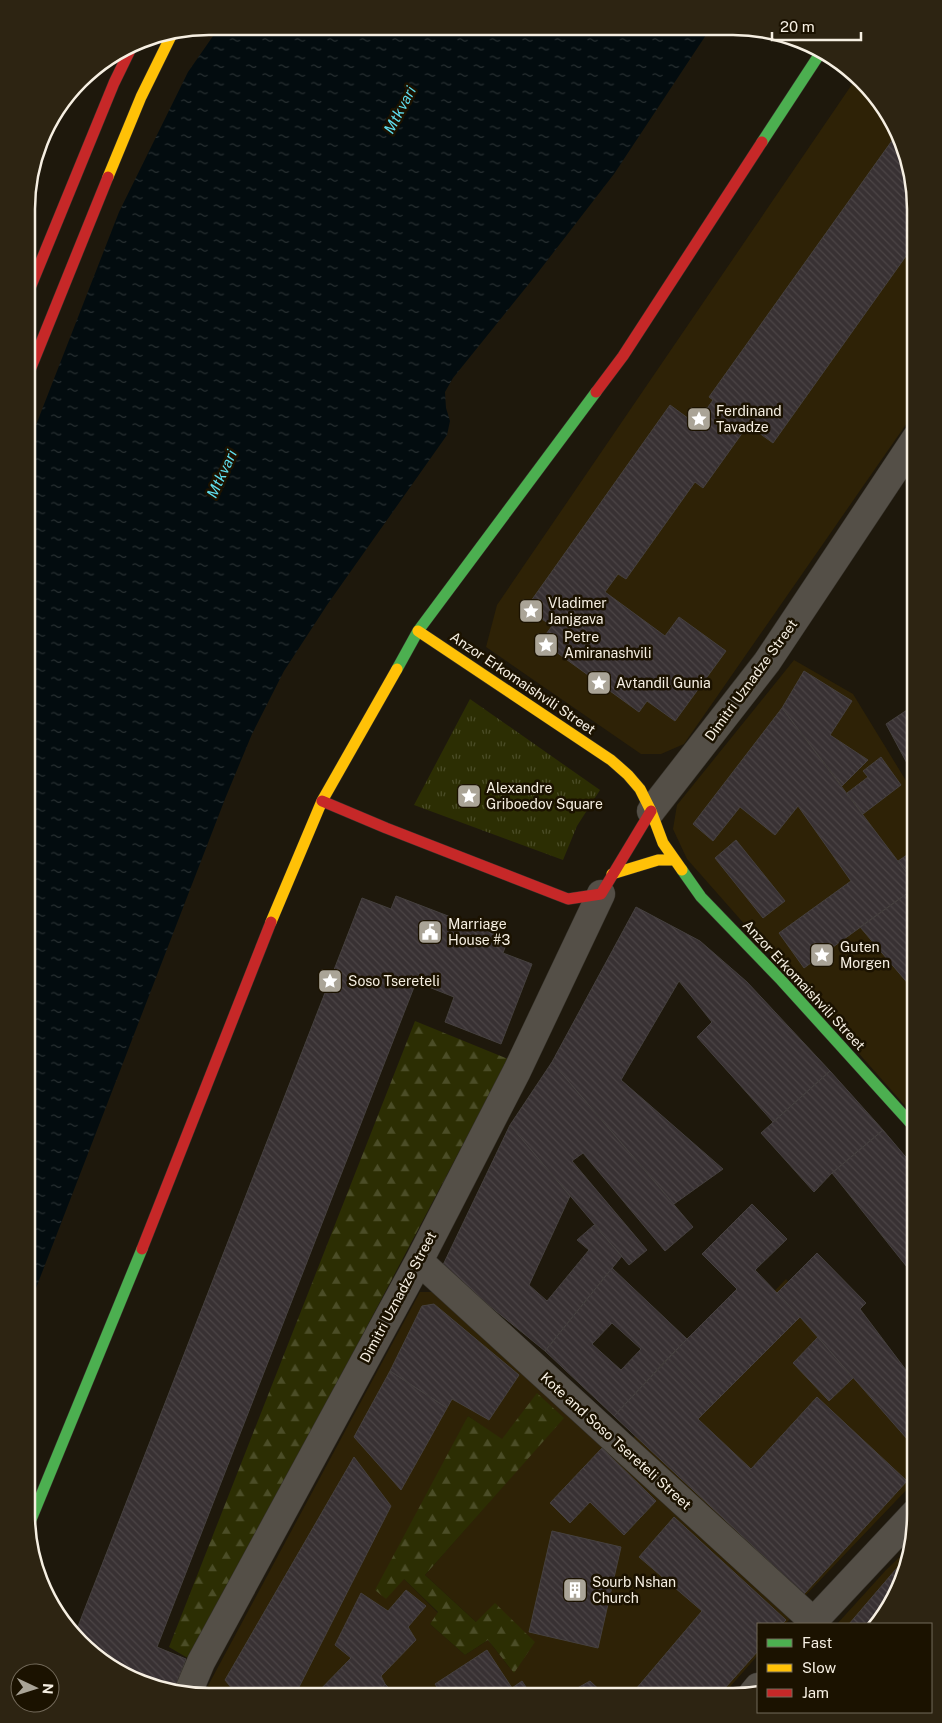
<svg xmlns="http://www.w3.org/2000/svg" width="942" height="1723" font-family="'Public Sans',sans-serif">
<defs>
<pattern id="grass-tufts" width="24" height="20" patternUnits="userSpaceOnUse" patternTransform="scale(1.25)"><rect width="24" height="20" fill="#2c2e03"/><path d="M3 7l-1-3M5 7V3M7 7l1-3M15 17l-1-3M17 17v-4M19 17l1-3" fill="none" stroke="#4b4d27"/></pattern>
<pattern id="forest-firs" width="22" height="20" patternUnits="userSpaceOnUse" patternTransform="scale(1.25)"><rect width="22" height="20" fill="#2c2e03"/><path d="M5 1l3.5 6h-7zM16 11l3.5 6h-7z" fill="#4b4d27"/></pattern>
<pattern id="water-ripples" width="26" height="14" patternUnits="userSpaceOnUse" patternTransform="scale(1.25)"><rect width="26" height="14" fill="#030c0f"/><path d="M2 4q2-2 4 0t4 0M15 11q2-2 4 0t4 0" fill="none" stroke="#283032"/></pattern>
<pattern id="building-back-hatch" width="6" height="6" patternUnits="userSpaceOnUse" patternTransform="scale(1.25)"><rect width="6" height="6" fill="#383133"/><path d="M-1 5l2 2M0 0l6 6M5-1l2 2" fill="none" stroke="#4c4546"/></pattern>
</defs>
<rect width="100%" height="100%" fill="#1e180c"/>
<!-- built -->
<path fill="#2e2206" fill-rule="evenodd" d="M857 77 906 150 916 209V410L684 744 661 754H641L486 647 497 605Z
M794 660 853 694 916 797 915 1117 687 859 673 829 677 805Z
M786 1279 908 1410 915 1405V1481L804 1597 633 1438Z
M420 1292H435L792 1617 785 1624H758V1655L721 1697 203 1695ZM537 1394 563 1418 425 1575 476 1622 513 1672 488 1640 465 1655 430 1624 438 1613 404 1579 468 1416 502 1440Z
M911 1546 902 1583 878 1624H837L886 1570Z"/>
<!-- grass -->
<path fill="url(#grass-tufts)" d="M470 699 600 790 577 826 563 860 414 805Z"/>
<!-- forest -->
<path fill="url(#forest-firs)" d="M415 1021 508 1059 191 1660 169 1647Z
M537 1393 564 1418 425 1575 476 1622 495 1603 535 1642 514 1673 488 1640 465 1655 430 1624 438 1612 404 1579 386 1599 375 1590 468 1416 502 1439Z"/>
<!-- water -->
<path fill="url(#water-ripples)" d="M220 26 710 29 614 174 536 275 453 378 445 392 446 408 450 421 447 435 327 605 284 671 252 734 225 799 26 1314 27 448 119 212 188 72Z"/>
<!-- building -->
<path fill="url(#building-back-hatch)" stroke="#45403f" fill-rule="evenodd" d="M63 105 61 113 34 167 45 128Z
M896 135 906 150 916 209V242L773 443 748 425 703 488 695 482 626 579 618 574 605 592 665 636 679 617 726 651 675 721 647 701 639 712 541 641 552 626 526 608 670 405 696 424 713 400 709 397Z
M804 671 852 701 830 735 868 760 842 786 782 708Z
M916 704V780L886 724Z
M782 708 916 885V887L804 968 779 933 851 881 798 806 775 835 740 807 713 841 693 824Z
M881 757 901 785 863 814 847 793 868 777 863 771Z
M736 840 785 901 763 918 715 858Z
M916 849V885L898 861Z
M916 887V993L860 927Z
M396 896 508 939 503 953 532 964 501 1044 445 1022 454 997 416 982 157 1647 186 1659 174 1690 98 1659 75 1634 362 898 391 909Z
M636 907 700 941 747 982 830 1071 773 1122 697 1037 712 1022 679 981 621 1080 723 1169 674 1204 552 1062Z
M552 1062 693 1227 665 1251 583 1153 572 1161 647 1250 629 1265 510 1125Z
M830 1071 883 1130 832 1173 814 1192 761 1133Z
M510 1125 570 1196 529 1285 547 1301 589 1250 577 1240 594 1225 622 1256 545 1351 442 1267Z
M883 1130 915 1168V1277L832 1173Z
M752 1204 787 1239 755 1270 800 1317 713 1404 668 1358 737 1289 702 1254Z
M817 1253 866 1303 860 1309 915 1382V1448L800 1317 777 1293Z
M612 1268 687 1339 614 1416 545 1351ZM612 1323 641 1349 621 1370 592 1344Z
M434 1304 519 1375 489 1420 452 1399 447 1408 390 1371 422 1306Z
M818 1337 853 1378 829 1401 793 1363Z
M668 1358 713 1404 698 1419 751 1469 817 1397 907 1481 804 1594 614 1416Z
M390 1371 447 1408 401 1490 354 1437Z
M602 1448 656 1501 624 1535 590 1502 570 1523 550 1503Z
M354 1457 391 1506 296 1693 299 1695H237L225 1680Z
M674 1517 786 1620 782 1624H758V1651L717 1697 630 1696 702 1611 639 1557Z
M552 1531 621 1547 598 1648 529 1632Z
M908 1555 902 1583 878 1624H849Z
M406 1590 426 1606 408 1627 416 1640 381 1676 385 1684 376 1696H314L351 1658 335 1645 361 1593 388 1611Z
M487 1650 512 1688 522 1681 532 1696H443L435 1684Z
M590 1681 606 1696H563Z
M385 1684 396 1696H376Z"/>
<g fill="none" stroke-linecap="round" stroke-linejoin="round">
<defs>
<path id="street" d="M651 811 767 662 916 438
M419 1261 813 1621
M811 1624 915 1513
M753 1693 758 1687
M187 1695 201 1662 419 1261 517 1071 601 894"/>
<path id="fast" d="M762 142 819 55
M397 669 418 631 596 392
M682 870 701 897 781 980 915 1128
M28 1527 142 1249"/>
<path id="slow" d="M108 177 141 97 172 34
M418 631 611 760 628 775 640 789 651 811 663 843 682 870
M612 874 658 860H674
M271 922 322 801 397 669"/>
<path id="jam" d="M28 293 114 83 133 44
M28 375 108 177
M596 392 623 356 762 142
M322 801 386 828 568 899 601 894 651 811
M142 1249 271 922"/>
</defs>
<!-- street casing -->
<use href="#street" stroke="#36322b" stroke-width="29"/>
<!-- fast casing -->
<use href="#fast" stroke="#36322b" stroke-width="12"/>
<!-- slow casing -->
<use href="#slow" stroke="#36322b" stroke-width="12"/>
<!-- jam casing -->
<use href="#jam" stroke="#36322b" stroke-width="12"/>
<!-- street -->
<use href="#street" stroke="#544f47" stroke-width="28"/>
<!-- fast -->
<use href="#fast" stroke="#4caf50" stroke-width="11"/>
<!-- slow -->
<use href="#slow" stroke="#ffc107" stroke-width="11"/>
<!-- jam -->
<use href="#jam" stroke="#c62828" stroke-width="11"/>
</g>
<!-- icons -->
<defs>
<symbol id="sight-square" viewBox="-11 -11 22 22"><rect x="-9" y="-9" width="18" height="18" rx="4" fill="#aaa497" stroke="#1b1200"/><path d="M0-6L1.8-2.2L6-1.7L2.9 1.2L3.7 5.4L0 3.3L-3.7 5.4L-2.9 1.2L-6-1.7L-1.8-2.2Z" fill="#fff"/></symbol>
<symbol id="civic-square" viewBox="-11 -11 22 22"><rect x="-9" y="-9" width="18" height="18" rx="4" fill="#aaa497" stroke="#1b1200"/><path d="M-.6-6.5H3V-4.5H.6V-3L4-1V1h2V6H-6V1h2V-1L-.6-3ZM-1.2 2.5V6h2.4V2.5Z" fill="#fff"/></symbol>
<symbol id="building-square" viewBox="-11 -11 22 22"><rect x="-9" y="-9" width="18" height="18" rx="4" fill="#aaa497" stroke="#1b1200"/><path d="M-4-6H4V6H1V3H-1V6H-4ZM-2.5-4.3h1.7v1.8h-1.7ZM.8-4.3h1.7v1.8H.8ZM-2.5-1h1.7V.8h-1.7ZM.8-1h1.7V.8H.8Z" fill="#fff"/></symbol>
</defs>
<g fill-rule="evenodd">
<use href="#sight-square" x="685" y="405" width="28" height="28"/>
<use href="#sight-square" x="517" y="597" width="28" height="28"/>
<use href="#sight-square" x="532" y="631" width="28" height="28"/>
<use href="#sight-square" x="585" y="669" width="28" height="28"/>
<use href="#sight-square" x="455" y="782" width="28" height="28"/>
<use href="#civic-square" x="416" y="918" width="28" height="28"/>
<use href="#sight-square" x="808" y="941" width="28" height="28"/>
<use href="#sight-square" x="316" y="967" width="28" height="28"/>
<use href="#building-square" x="561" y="1576" width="28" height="28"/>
</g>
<g text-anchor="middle" stroke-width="5" stroke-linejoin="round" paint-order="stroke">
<!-- poi labels -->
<g font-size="14" fill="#f6efe2" stroke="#1b1200" text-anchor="start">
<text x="716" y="416">Ferdinand<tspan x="716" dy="16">Tavadze</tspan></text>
<text x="548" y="608">Vladimer<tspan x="548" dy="16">Janjgava</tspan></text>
<text x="564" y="642">Petre<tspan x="564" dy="16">Amiranashvili</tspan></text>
<text x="616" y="688">Avtandil Gunia</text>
<text x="486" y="793">Alexandre<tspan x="486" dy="16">Griboedov Square</tspan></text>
<text x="448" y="929">Marriage<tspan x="448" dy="16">House #3</tspan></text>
<text x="840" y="952">Guten<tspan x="840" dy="16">Morgen</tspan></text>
<text x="348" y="986">Soso Tsereteli</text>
<text x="592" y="1587">Sourb Nshan<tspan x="592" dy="16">Church</tspan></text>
</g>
<!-- street labels -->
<g font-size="14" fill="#f6efe2" stroke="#1b1200">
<text transform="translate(751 680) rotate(-54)" y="5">Dimitri Uznadze Street</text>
<text transform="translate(523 683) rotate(34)" y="5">Anzor Erkomaishvili Street</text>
<text transform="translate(804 985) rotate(47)" y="5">Anzor Erkomaishvili Street</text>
<text transform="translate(398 1297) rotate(-62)" y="5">Dimitri Uznadze Street</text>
<text transform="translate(616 1441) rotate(42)" y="5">Kote and Soso Tsereteli Street</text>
</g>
<!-- water labels -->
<g font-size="15" font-style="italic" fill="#5fdeee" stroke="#1b1200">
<text transform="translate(400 110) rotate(-62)" y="5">Mtkvari</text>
<text transform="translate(222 474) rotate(-65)" y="5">Mtkvari</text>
</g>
</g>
<!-- crop -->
<path d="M0 0H942V1723H0ZM209 35H733A174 174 0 0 1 907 209V1514A174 174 0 0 1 733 1688H209A174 174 0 0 1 35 1514V209A174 174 0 0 1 209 35Z" fill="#2d2412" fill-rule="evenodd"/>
<path fill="none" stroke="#f6efe2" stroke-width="2.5" d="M209 35H733A174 174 0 0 1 907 209V1514A174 174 0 0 1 733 1688H209A174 174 0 0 1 35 1514V209A174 174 0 0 1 209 35Z"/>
<!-- legend -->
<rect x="757" y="1623" width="175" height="90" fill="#1b1200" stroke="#736a5a"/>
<rect x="767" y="1639" width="25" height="8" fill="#4caf50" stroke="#736a5a"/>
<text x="802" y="1648" font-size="15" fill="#f6efe2">Fast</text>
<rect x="767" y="1664" width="25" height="8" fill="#ffc107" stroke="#736a5a"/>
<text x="802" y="1673" font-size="15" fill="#f6efe2">Slow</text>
<rect x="767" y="1689" width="25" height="8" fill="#c62828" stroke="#736a5a"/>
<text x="802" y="1698" font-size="15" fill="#f6efe2">Jam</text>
<!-- north arrow -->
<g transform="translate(35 1688) rotate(94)"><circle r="24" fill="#1b1200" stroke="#736a5a"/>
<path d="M0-4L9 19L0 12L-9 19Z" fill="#aaa497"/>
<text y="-8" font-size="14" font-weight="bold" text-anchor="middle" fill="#f6efe2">N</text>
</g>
<!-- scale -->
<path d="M772 32v8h89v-8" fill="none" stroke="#f6efe2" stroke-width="2.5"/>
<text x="780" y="32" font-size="15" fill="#f6efe2" stroke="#1b1200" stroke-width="4" paint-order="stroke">20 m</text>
</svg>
